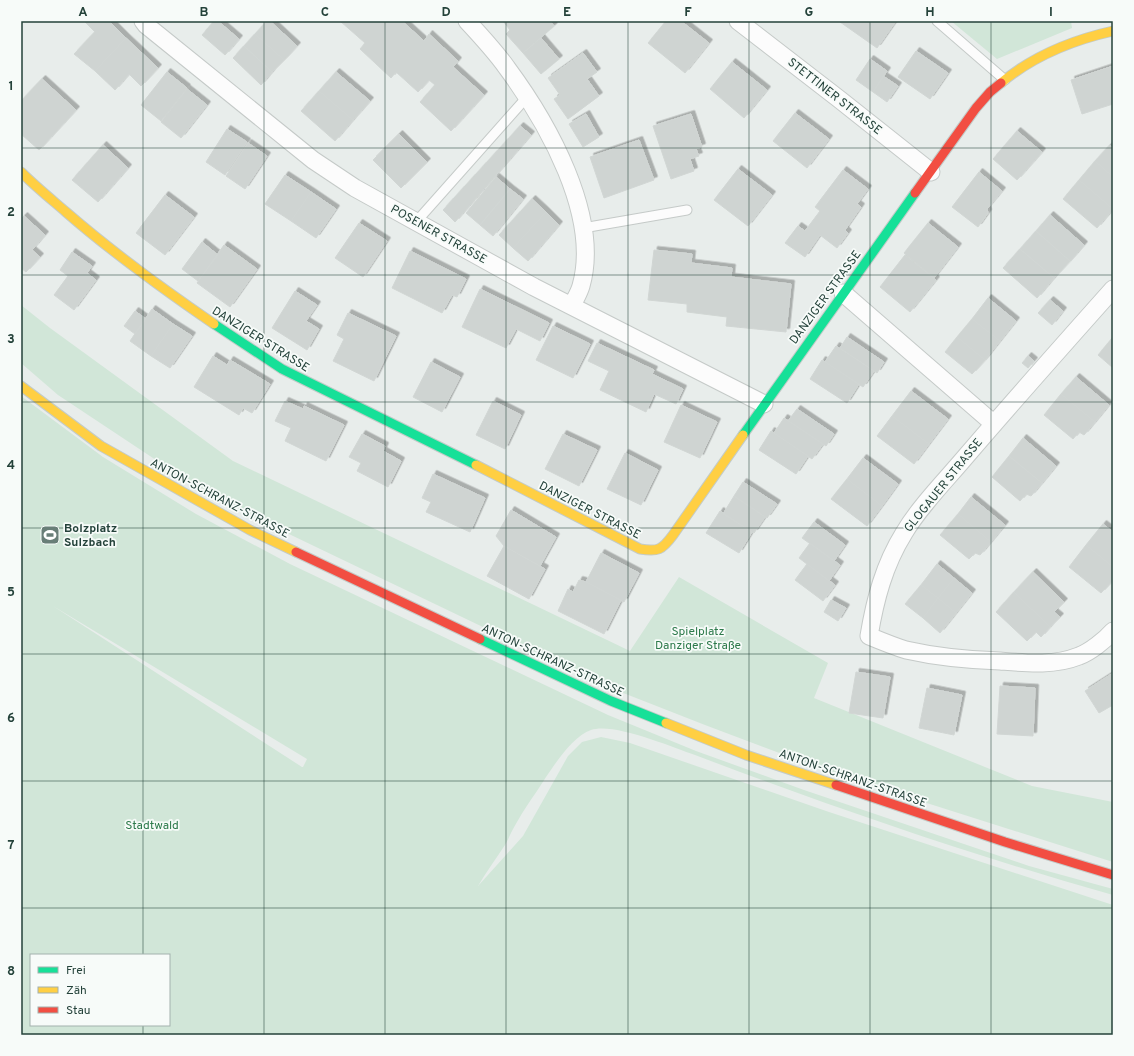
<svg xmlns="http://www.w3.org/2000/svg" width="1134" height="1056" font-family="Overpass,sans-serif">
<defs>
<filter id="shadow"><feDropShadow dx="3.5" dy="-3.5" stdDeviation="0" flood-color="#0004"/></filter>
</defs>
<rect width="100%" height="100%" fill="#e8edeb"/>
<!-- green -->
<path fill="#d1e6d8" fill-rule="evenodd" d="M951 21H1071L1072 28 997 59Z
M21 305 50 328 233 461 630 651 679 577 828 663 814 698 1032 786 1113 802V862L911 798 809 764 705 725 608 687 241 511 165 466 58 395 21 363Z
M21 396 103 457 196 514 290 564 608 715 696 751 804 790 1029 866 1113 889V895C971 855 832 807 695 755 672 747 613 722 591 730 570 737 549 773 537 791 530 801 523 811 517 822 512 830 509 838 505 845 496 859 486 872 478 886L523 836 568 756 582 742 601 737 630 743 829 812 1113 905V1035H21ZM53 606 307 759 303 767H302ZM31 955H169V1025H31Z"/>
<!-- building -->
<path fill="#cfd4d2" stroke="#d1d6d4" filter="url(#shadow)" d="M87 21H109L126 38 95 71 74 54 95 32 85 22Z
M214 21H218L239 39 225 55 202 35Z
M267 21H270L297 46 284 60 255 34Z
M340 21H402L424 41 429 34 458 61 453 67 484 95 451 131 420 102 435 85 429 80 418 92 396 72 391 78 360 49 365 43Z
M503 21H550L554 26 523 53 506 34 510 30Z
M666 21H681L709 43 685 73 648 43Z
M841 21H896L877 48 840 22Z
M255 34 284 60 272 72 244 46Z
M126 38 158 68 141 86 129 74 115 90 95 71Z
M541 38 559 59 541 74 523 53Z
M244 46 272 72 261 85 233 58Z
M916 51 948 73 930 99 898 77Z
M583 53 597 72 587 79 599 96 568 119 554 99 560 95 548 78Z
M870 59 887 71 873 92 856 80Z
M732 62 767 90 744 118 710 89Z
M1113 66V104L1082 114 1071 80Z
M167 72 187 88 161 121 141 105Z
M336 72 370 101 353 120 319 91Z
M883 76 898 86 887 102 873 92Z
M42 79 76 110 39 150 21 134V101Z
M187 89 207 105 181 138 161 122Z
M319 91 353 120 335 141 301 111Z
M795 113 829 139 807 168 773 141Z
M586 114 599 137 583 147 569 124Z
M691 114 702 147 696 149 699 156 690 159 694 171 671 179 653 126Z
M520 126 531 135 455 222 443 210Z
M227 129 247 142 225 175 206 162Z
M1017 131 1042 152 1017 180 993 159Z
M399 134 427 162 401 188 373 160Z
M639 140 654 180 604 198 590 157Z
M248 143 267 156 245 189 226 176Z
M103 145 128 168 98 202 72 180Z
M1110 145 1113 148V177L1095 161Z
M1095 161 1113 177V209L1079 180Z
M738 169 772 195 748 226 714 200Z
M843 170 868 189 857 204 861 207 845 230 848 233 837 248 820 235 805 257 785 243 798 226 805 231 820 211 815 207Z
M979 172 1002 191 987 209 988 213 978 227 952 207Z
M285 175 311 192 291 221 265 204Z
M496 177 510 189 480 225 466 213Z
M1079 180 1113 209 1097 228 1063 199Z
M510 189 523 199 493 236 480 225Z
M311 192 336 209 316 238 291 221Z
M165 195 194 217 165 255 136 233Z
M532 199 546 212 513 248 499 235Z
M546 212 559 225 528 261 513 248Z
M1050 215 1084 245 1070 261 1036 231Z
M24 216 45 235 32 250 40 257 26 272 21 268V219Z
M359 223 387 241 363 277 335 258Z
M928 223 958 247 934 278 904 253Z
M1036 231 1070 261 1054 278 1020 249Z
M202 242 218 255 198 281 182 269Z
M224 245 257 269 230 307 197 283Z
M1020 249 1054 278 1037 298 1003 268Z
M654 250 692 254 691 263 732 268 731 277 791 284 786 332 726 326 727 317 687 312V304L648 300Z
M410 251 466 279 457 297 452 295 442 313 392 288Z
M72 252 92 266 87 273 96 280 74 310 54 295 68 276 60 270Z
M905 255 936 280 910 312 880 287Z
M480 289 549 323 540 341 516 329 506 348 462 327Z
M295 291 317 305 306 321 319 329 307 350 272 328Z
M988 298 1016 321 1000 341 972 319Z
M1050 300 1063 311 1052 325 1038 313Z
M152 309 173 324 151 356 130 341Z
M135 311 146 319 135 334 124 326Z
M348 313 396 336 374 381 333 361 344 339 337 335Z
M972 319 1000 341 985 360 957 337Z
M173 324 192 336 170 368 151 356Z
M553 326 590 344 573 378 536 360Z
M847 337 884 362 877 373 840 348Z
M957 337 985 360 972 374 945 352Z
M1113 337V368L1098 355Z
M597 343 654 370 652 374 683 389 676 404 654 394 646 412 600 390 609 371 588 361Z
M836 346 874 371 863 387 825 362Z
M213 356 227 365 230 360 270 384 252 413 243 408 239 415 194 387Z
M1028 356 1034 361 1028 368 1022 363Z
M822 360 859 384 847 403 810 379Z
M431 362 460 377 442 412 413 397Z
M1076 377 1109 405 1095 422 1061 394Z
M911 391 948 419 929 444 892 416Z
M1061 394 1095 422 1084 435 1079 432 1073 439 1044 415Z
M285 401 303 409 304 406 344 425 326 461 285 441 291 428 275 421Z
M493 401 521 415 505 449 476 435Z
M681 405 717 422 700 458 664 442Z
M797 409 834 434 826 446 788 421Z
M892 416 929 444 914 464 877 436Z
M784 418 823 444 812 459 774 433Z
M771 431 808 456 796 474 759 450Z
M362 434 385 446 383 451 401 461 388 487 357 471 361 463 349 457Z
M563 434 597 450 579 486 545 469Z
M1023 438 1056 466 1042 483 1009 456Z
M625 453 658 470 641 505 607 489Z
M1009 456 1042 483 1031 496 1026 494 1020 501 992 477Z
M863 458 898 484 882 506 847 479Z
M433 474 485 498 470 532 426 512 431 502 422 498Z
M847 479 882 506 867 526 831 499Z
M743 482 777 504 767 518 734 496Z
M734 496 765 517 754 533 723 514Z
M971 497 1005 525 991 542 958 514Z
M511 510 556 537 540 566 504 546 496 536Z
M720 511 752 532 739 553 706 533Z
M958 514 991 542 980 555 975 553 969 559 940 535Z
M814 522 845 545 834 561 802 538Z
M1103 524 1113 532V567L1086 545Z
M810 543 840 565 829 581 799 558Z
M1086 545 1113 567V580L1101 593 1069 567Z
M504 546 545 569 529 599 487 576Z
M601 553 639 573 624 602 586 582Z
M807 564 835 585 823 601 795 580Z
M937 564 954 578 938 598 921 585Z
M1033 572 1064 602 1054 612 1060 617 1050 627 1014 592Z
M954 578 972 593 956 613 938 598Z
M579 580 586 582 621 600 604 634 558 611 568 589 573 592Z
M921 585 938 598 923 618 905 604Z
M1014 592 1050 627 1041 637 1036 632 1027 641 996 612Z
M938 598 956 613 940 633 923 618Z
M831 600 846 608 838 621 824 612Z
M856 672 890 677 883 718 849 713Z
M1113 673V705L1099 713 1085 691Z
M1000 686 1035 688 1033 736 997 734Z
M927 688 962 695 954 735 919 728Z"/>
<g fill="none" stroke-linecap="round" stroke-linejoin="round">
<defs>
<path id="lane" d="M937 21 1005 80
M416 222 527 97
M583 228 687 210"/>
<path id="street" d="M143 21 146 25 313 160 355 188 534 287 764 404
M467 21C481 36 495 51 507 68 547 122 601 216 581 286 579 293 575 299 572 306
M738 21 839 99 931 172
M1113 289C1064 344 1015 399 967 455 946 480 920 506 904 533 884 565 875 600 869 636 881 641 893 646 906 650 937 657 969 660 1000 661 1026 663 1054 666 1079 656 1090 652 1105 640 1113 631
M843 293 994 424"/>
<path id="fast" d="M214 324 282 369 476 465
M743 435 915 193
M480 639 611 701 666 723"/>
<path id="slow" d="M1001 83C1033 56 1073 40 1113 31
M21 172C35 186 51 199 66 212 113 253 163 289 214 324
M21 386 101 446 250 530 296 552
M476 465 640 549C658 552 662 550 673 535L743 435
M666 723 746 755 836 785"/>
<path id="jam" d="M915 193 976 108 990 92 1001 83
M296 552 480 639
M836 785 1005 842 1113 875"/>
</defs>
<!-- lane casing -->
<use href="#lane" stroke="#c5cac8" stroke-width="11"/>
<!-- street casing -->
<use href="#street" stroke="#c5cac8" stroke-width="19"/>
<!-- fast casing -->
<use href="#fast" stroke="#c3cbc8" stroke-width="11"/>
<!-- slow casing -->
<use href="#slow" stroke="#c3cbc8" stroke-width="11"/>
<!-- jam casing -->
<use href="#jam" stroke="#c3cbc8" stroke-width="11"/>
<!-- lane -->
<use href="#lane" stroke="#fcfcfc" stroke-width="9"/>
<!-- street -->
<use href="#street" stroke="#fcfcfc" stroke-width="17"/>
<!-- fast -->
<use href="#fast" stroke="#16e098" stroke-width="9"/>
<!-- slow -->
<use href="#slow" stroke="#ffcf43" stroke-width="9"/>
<!-- jam -->
<use href="#jam" stroke="#f24e42" stroke-width="9"/>
</g>
<!-- grid -->
<path fill="none" stroke="#24423a" stroke-width="1" stroke-opacity="0.55" d="M143 21V955M264 21V1035M385 21V1035M506 21V1035M628 21V1035M749 21V1035M870 21V1035M991 21V1035M21 148H1113M21 275H1113M21 402H1113M21 528H1113M21 654H1113M21 781H1113M21 908H1113M143 1025V1035"/>
<!-- icons -->
<defs>
<symbol id="stadium-square" viewBox="-11 -11 22 22"><rect x="-9" y="-9" width="18" height="18" rx="4" fill="#697e78" stroke="#f7fbf9"/><path d="M0-5a6.5 5 0 1 0 0 10a6.5 5 0 1 0 0-10ZM-3.5-1.8h7v3.6h-7Z" fill="#fff"/></symbol>
</defs>
<g fill-rule="evenodd">
<use href="#stadium-square" x="39" y="524" width="22" height="22"/>
</g>
<g text-anchor="middle" stroke-width="3.5" stroke-linejoin="round" paint-order="stroke">
<!-- street labels -->
<g font-size="12" fill="#24423a" stroke="#f7fbf9">
<text transform="translate(835 96) rotate(38)" y="4">STETTINER STRASSE</text>
<text transform="translate(439 234) rotate(29)" y="4">POSENER STRASSE</text>
<text transform="translate(825 297) rotate(-54)" y="4">DANZIGER STRASSE</text>
<text transform="translate(261 339) rotate(32)" y="4">DANZIGER STRASSE</text>
<text transform="translate(943 485) rotate(-51)" y="4">GLOGAUER STRASSE</text>
<text transform="translate(220 498) rotate(28)" y="4">ANTON-SCHRANZ-STRASSE</text>
<text transform="translate(590 510) rotate(27)" y="4">DANZIGER STRASSE</text>
<text transform="translate(553 660) rotate(25)" y="4">ANTON-SCHRANZ-STRASSE</text>
<text transform="translate(853 778) rotate(19)" y="4">ANTON-SCHRANZ-STRASSE</text>
</g>
<!-- poi labels -->
<g font-size="12" font-weight="bold" fill="#24423a" stroke="#f7fbf9" text-anchor="start">
<text x="64" y="532">Bolzplatz<tspan x="64" dy="14">Sulzbach</tspan></text>
</g>
<!-- park labels -->
<g font-size="12" fill="#2d7a4b" stroke="#f7fbf9">
<text x="698" y="635">Spielplatz<tspan x="698" dy="14">Danziger Straße</tspan></text>
<text x="152" y="829">Stadtwald</text>
</g>
</g>
<!-- border -->
<rect width="1134" height="1056" fill="none" stroke="#f7fbf9" stroke-width="44"/>
<!-- legend -->
<rect x="30" y="954" width="140" height="72" fill="#f7fbf9" stroke="#a3b1ad"/>
<rect x="38" y="967" width="20" height="6" fill="#16e098" stroke="#a3b1ad"/>
<text x="66" y="974" font-size="12" fill="#24423a">Frei</text>
<rect x="38" y="987" width="20" height="6" fill="#ffcf43" stroke="#a3b1ad"/>
<text x="66" y="994" font-size="12" fill="#24423a">Zäh</text>
<rect x="38" y="1007" width="20" height="6" fill="#f24e42" stroke="#a3b1ad"/>
<text x="66" y="1014" font-size="12" fill="#24423a">Stau</text>
<rect x="22" y="22" width="1090" height="1012" fill="none" stroke="#24423a" stroke-width="1.5"/>
<g font-size="13" text-anchor="middle" font-weight="bold" fill="#24423a">
<text x="83" y="16">A</text>
<text x="204" y="16">B</text>
<text x="325" y="16">C</text>
<text x="446" y="16">D</text>
<text x="567" y="16">E</text>
<text x="688" y="16">F</text>
<text x="809" y="16">G</text>
<text x="930" y="16">H</text>
<text x="1051" y="16">I</text>
<text x="11" y="90">1</text>
<text x="11" y="216">2</text>
<text x="11" y="343">3</text>
<text x="11" y="469">4</text>
<text x="11" y="596">5</text>
<text x="11" y="722">6</text>
<text x="11" y="849">7</text>
<text x="11" y="975">8</text>
</g>
</svg>
